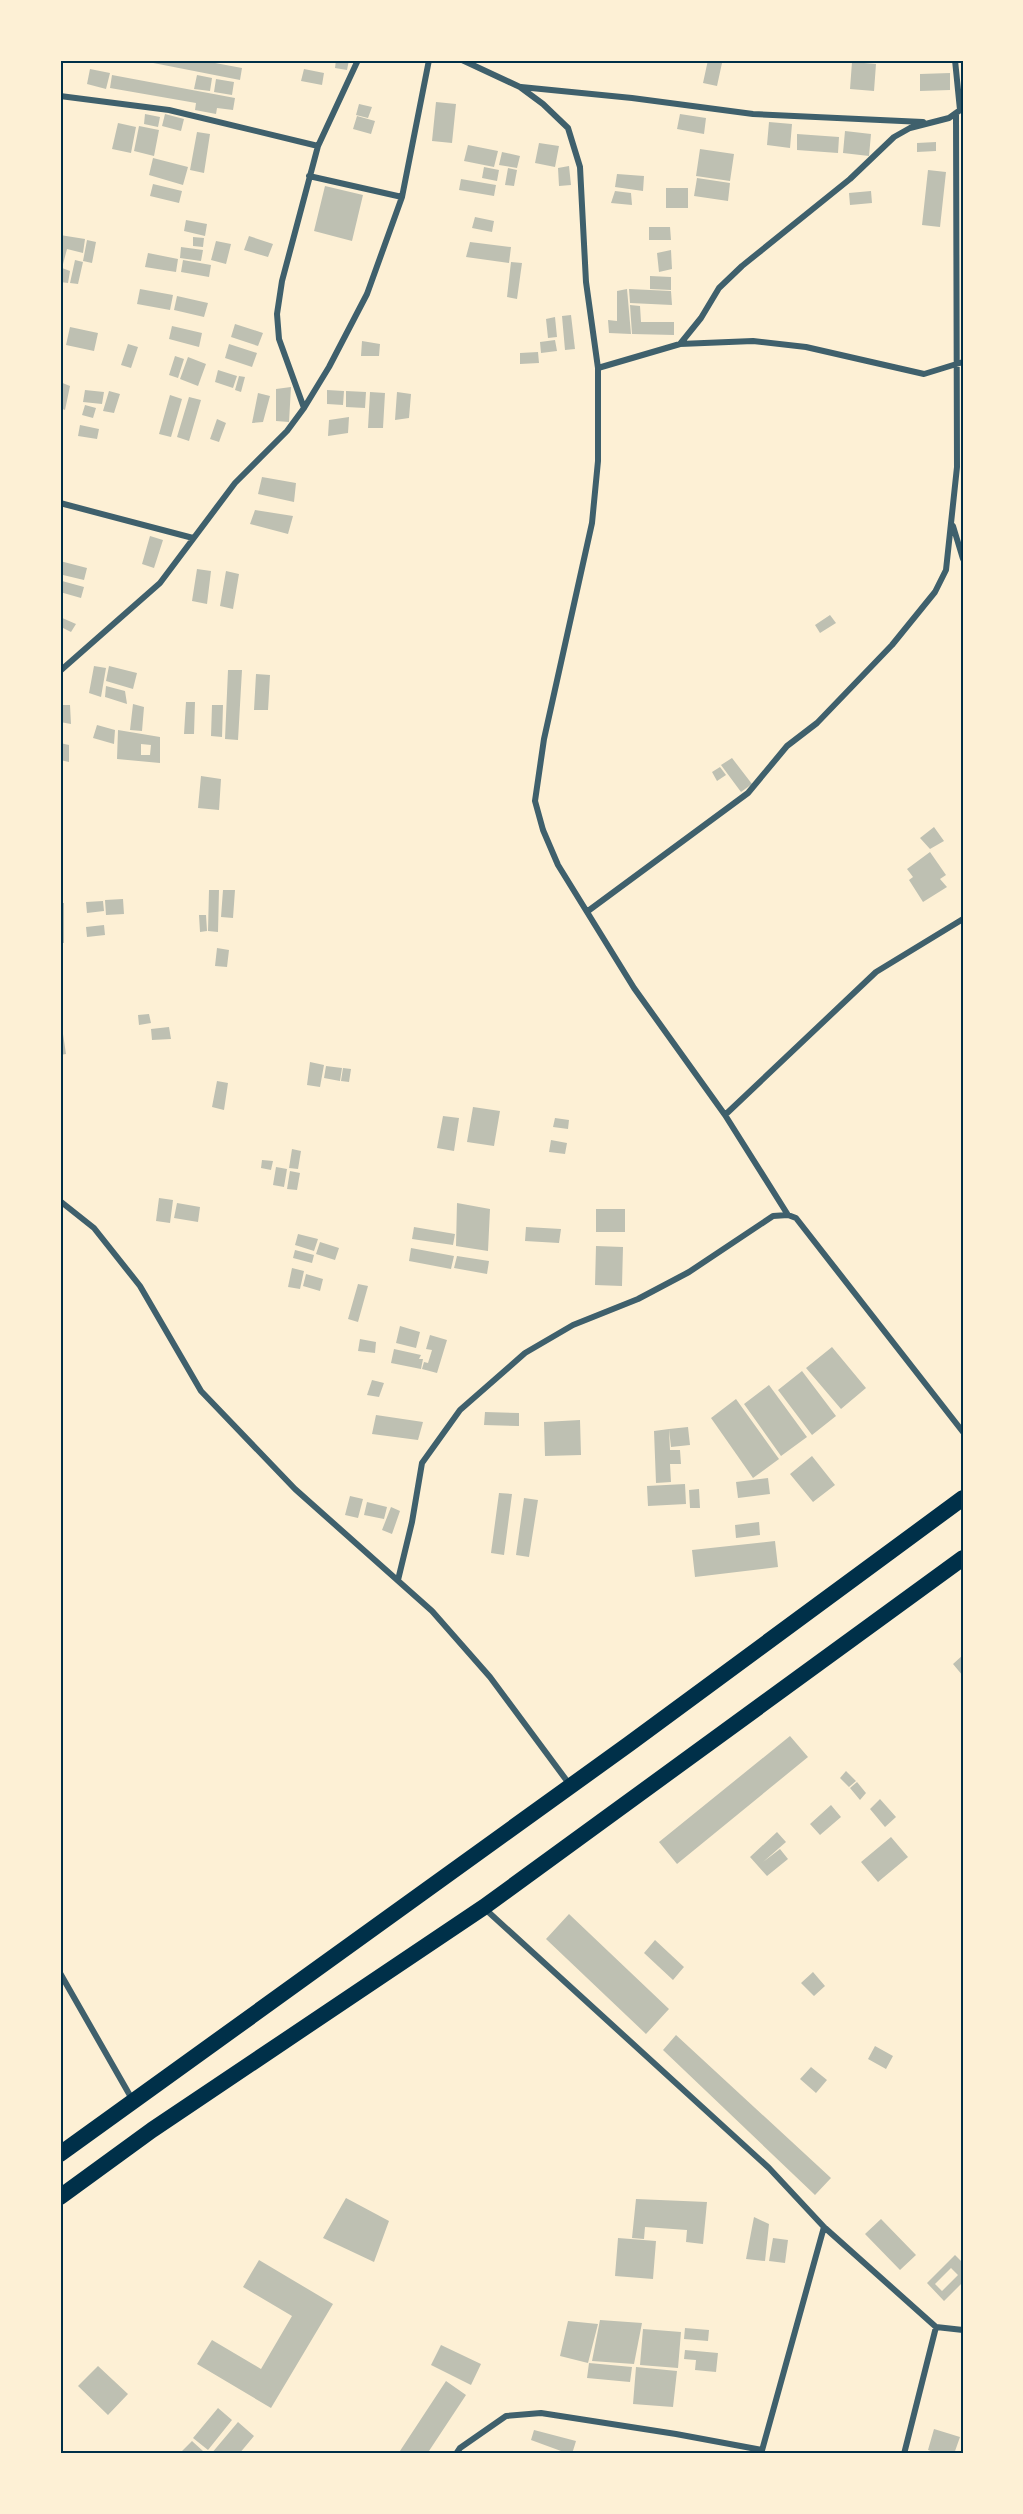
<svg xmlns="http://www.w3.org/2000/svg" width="1023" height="2514" font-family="'Golos Text',sans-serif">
<rect width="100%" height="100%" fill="#fdf0d5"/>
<!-- building -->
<path fill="#bec0b2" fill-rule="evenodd" d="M138 60H199L242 68 240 80Z
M336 60H349L347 70 335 68Z
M708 60 722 63 717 86 703 83Z
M852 62 876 64 874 91 850 89Z
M90 69 110 73 106 89 87 84Z
M304 69 324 73 322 85 301 81Z
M950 73V90L920 91V74Z
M112 75 235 98 233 110 217 108 216 114 195 110 196 103 110 88Z
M197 75 212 78 210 91 194 89Z
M216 79 234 82 232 95 214 92Z
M436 102 456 104 452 143 432 141Z
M359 104 372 107 368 118 356 115Z
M145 114 160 117 158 127 144 124Z
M165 114 184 119 181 131 162 126Z
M680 114 706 118 704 134 677 129Z
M357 116 375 121 371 134 353 129Z
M769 122 792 124 790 148 767 145Z
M118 123 136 127 131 153 112 149Z
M139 126 159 130 154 156 134 151Z
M845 131 871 134 869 156 843 153Z
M197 132 210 134 204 173 190 170Z
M797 134 839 137 838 153 797 150Z
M936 142V151L917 152V143Z
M539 143 559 146 555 167 535 163Z
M468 145 498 151 494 167 464 161Z
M700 149 734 154 730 181 696 176Z
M502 152 520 156 517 168 499 165Z
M153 158 188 167 183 185 149 175Z
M569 166 571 185 559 186 558 168Z
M484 167 499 170 497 181 482 178Z
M508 168 517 170 514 186 505 185Z
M928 170 946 172 940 227 922 225Z
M617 174 644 176 643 191 615 187Z
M697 178 730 183 728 201 694 196Z
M461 179 496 185 494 196 459 190Z
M153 184 182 191 179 203 150 196Z
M325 186 363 195 352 241 314 231Z
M666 188H688V208H666Z
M615 191 631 193 632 205 611 203Z
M871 191 872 203 850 205 849 193Z
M475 217 494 221 492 232 472 228Z
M186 220 207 224 205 236 184 231Z
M649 227H670L671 240H649Z
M60 235 85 239 83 253 67 249 62 268 70 271 68 283 60 282Z
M249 236 273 244 268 257 244 250Z
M193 237 204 238 203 247 193 246Z
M87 240 96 242 92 263 83 261Z
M216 241 231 244 226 264 211 260Z
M470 242 511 247 509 263 466 257Z
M181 247 203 250 201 261 180 258Z
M671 250 672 269 659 272 657 253Z
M148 253 178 259 176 272 145 267Z
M75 260 83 262 78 284 70 283Z
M183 260 211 265 209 277 181 272Z
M511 262 522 263 517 299 507 297Z
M650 276 671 277V290L650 289Z
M140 289 173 295 170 310 137 304Z
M627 289 631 334 609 333 608 320 617 321V291Z
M629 289 671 291 672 305 630 303Z
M177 296 208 303 204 317 174 310Z
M630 305 640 306 641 322H674V335L632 334Z
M571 315 575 349 565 350 562 316Z
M555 317 557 337 548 338 546 319Z
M235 324 263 333 258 346 231 337Z
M172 326 202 333 199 347 169 339Z
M70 327 98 333 94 351 66 345Z
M555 340 557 351 541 353 540 342Z
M362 341 380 344 379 356H361Z
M128 344 138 347 131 368 121 365Z
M229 344 257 353 252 367 225 358Z
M538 352 539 363 520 364V353Z
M175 356 184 359 178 378 169 375Z
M188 357 206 364 198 386 180 379Z
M218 370 237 376 233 388 215 382Z
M239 376 245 377 241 392 235 390Z
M60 382 70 386 65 410 60 408Z
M291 387 289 422 276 421V389Z
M85 390 104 392 102 404 83 402Z
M327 390 344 391 343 405 327 404Z
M109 391 120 394 114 413 103 411Z
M346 391 366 392 365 408 346 407Z
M370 392 385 393 383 428H368Z
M397 392 411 394 409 418 395 420Z
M258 393 270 396 263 422 252 423Z
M170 395 182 399 171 437 159 434Z
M189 397 201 400 189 441 177 437Z
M85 405 96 408 93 418 82 415Z
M349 417 348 433 328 436 329 420Z
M217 419 226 423 219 442 210 439Z
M80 425 99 429 97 439 78 436Z
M262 477 296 483 294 502 258 494Z
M255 510 293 516 288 534 250 524Z
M150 536 163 540 154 568 142 564Z
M60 561 87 568 84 580 63 575 62 581 84 587 81 598 60 592Z
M197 569 211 571 207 604 192 601Z
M226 571 239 574 233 609 220 606Z
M830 615 836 623 820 633 815 625Z
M60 617 76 624 71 632 63 628 60 634Z
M94 666 106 668 101 697 89 693Z
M109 666 137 673 133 689 106 681Z
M228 670H242L238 740 225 739Z
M256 674 270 675 268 710H254Z
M106 686 125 691 127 704 105 697Z
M186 702H195L194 734H184Z
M133 704 144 707 142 731 130 730Z
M60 705H70L71 724 60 722Z
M212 705H223L222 737 211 736Z
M97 725 115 730 114 744 93 738Z
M118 730 160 737V763L117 759ZM141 744 151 745 150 755H141Z
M60 743 69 745V762L60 760Z
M732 758 752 784 741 792 721 765Z
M720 767 726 775 717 781 712 772Z
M201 776 221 779 219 810 198 808Z
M934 827 944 841 930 849 920 838Z
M930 852 946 875 940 879 947 887 923 902 909 880 913 877 907 869Z
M209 890H219L218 932 208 931Z
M223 890H235L233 918 221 917Z
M123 899 124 914 106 915 105 900Z
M103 901 104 911 87 913 86 902Z
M60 903H64V943H60Z
M199 915H206L207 931 200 932Z
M104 925 105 935 87 937 86 927Z
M217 948 229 950 227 967 215 966Z
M149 1014 151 1023 139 1025 138 1015Z
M169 1027 171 1039 152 1040 151 1029Z
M63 1034 66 1054 60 1055V1035Z
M310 1062 324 1065 320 1087 307 1085Z
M326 1066 342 1068 340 1081 324 1078Z
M343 1068 351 1069 349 1082 341 1081Z
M217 1081 228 1083 224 1110 212 1107Z
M473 1107 500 1111 494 1146 467 1142Z
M443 1116 459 1118 454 1151 437 1148Z
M555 1118 569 1120 568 1129 553 1127Z
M551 1140 567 1143 565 1154 549 1152Z
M292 1149 301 1151 298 1169 289 1168Z
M262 1160 273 1161 271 1170 261 1168Z
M276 1167 287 1169 284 1187 273 1185Z
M290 1171 300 1173 297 1190 287 1189Z
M159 1198 173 1200 170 1223 156 1221Z
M177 1203 200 1207 198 1222 174 1218Z
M457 1203 490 1209 488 1251 456 1246Z
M596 1209H625V1232H596Z
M414 1227 455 1234 453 1245 412 1239Z
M526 1227 561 1229 559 1243 525 1241Z
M298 1234 318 1239 314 1251 295 1245Z
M320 1242 339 1248 335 1260 316 1254Z
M596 1246 623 1247 622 1286 595 1285Z
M411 1248 454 1256 451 1269 409 1261Z
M295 1250 314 1255 312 1263 293 1258Z
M457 1256 489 1261 487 1274 454 1268Z
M292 1268 304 1271 300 1289 288 1287Z
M306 1274 323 1279 320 1291 303 1286Z
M358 1284 368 1286 358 1322 348 1319Z
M400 1326 420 1332 416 1348 396 1343Z
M430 1335 447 1340 437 1373 422 1369 424 1362 428 1363 432 1350 426 1349Z
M360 1339 376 1342 375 1353 358 1351Z
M832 1347 866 1388 841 1409 806 1368Z
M394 1349 421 1355 419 1359H423L421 1369 391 1363Z
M802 1371 836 1416 812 1435 778 1390Z
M372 1380 384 1383 379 1397 367 1395Z
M769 1385 807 1437 781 1456 744 1404Z
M736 1399 779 1459 753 1478 711 1418Z
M485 1412 519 1413V1426L484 1425Z
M376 1415 423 1422 418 1440 372 1434Z
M580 1420 581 1455 545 1456 544 1422Z
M688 1427 690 1445 671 1447 669 1429Z
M669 1429 670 1450H680L681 1464H670L671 1482 656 1483 654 1431Z
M812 1456 835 1485 813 1502 790 1474Z
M768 1478 770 1494 738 1498 736 1482Z
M685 1484 686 1504 648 1506 647 1486Z
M699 1489 700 1508H690L689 1490Z
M499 1493 512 1494 504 1555 491 1553Z
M350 1496 363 1499 358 1518 345 1515Z
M524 1498 538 1500 529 1557 516 1555Z
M367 1502 387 1507 384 1519 364 1515Z
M391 1507 400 1511 392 1534 382 1530Z
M759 1522 760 1535 736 1538 735 1525Z
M775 1541 778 1567 695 1577 692 1550Z
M963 1655V1676L953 1664Z
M790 1736 808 1757 677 1864 659 1842Z
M846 1771 856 1781 849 1787 840 1778Z
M857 1782 866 1793 860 1800 850 1788Z
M880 1799 896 1817 885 1827 870 1809Z
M831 1805 841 1817 820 1835 810 1824Z
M777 1832 786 1842 763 1862 780 1849 788 1859 767 1876 750 1857Z
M891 1837 908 1857 878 1882 861 1862Z
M569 1914 669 2009 646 2034 546 1939Z
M655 1940 684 1967 673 1980 644 1953Z
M813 1972 825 1986 814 1996 801 1983Z
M676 2035 831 2178 815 2195 663 2050Z
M875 2046 893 2056 886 2069 868 2059Z
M811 2067 827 2080 816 2093 800 2079Z
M346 2198 389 2221 374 2262 323 2238Z
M636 2199 707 2202 703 2244 686 2242 687 2230 645 2227 644 2239 632 2238Z
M754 2217 769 2224 765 2261 746 2259Z
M881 2219 916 2255 900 2270 865 2234Z
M618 2238 656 2241 653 2279 615 2276Z
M773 2238 788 2240 785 2263 769 2261Z
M955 2255 963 2263V2282L944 2301 927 2283ZM951 2268 958 2275 942 2291 935 2284Z
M259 2260 333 2304 271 2408 197 2364 212 2340 261 2369 292 2316 243 2287Z
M600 2320 642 2323 634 2364 592 2361Z
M568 2321 598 2324 588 2363 560 2356Z
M685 2328 709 2330 708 2341 684 2339Z
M643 2329 681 2332 678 2368 640 2365Z
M441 2345 481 2364 471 2385 431 2365Z
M685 2350 718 2353 716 2372 695 2370 696 2360 684 2359Z
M589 2363 632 2367 630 2382 587 2378Z
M98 2366 128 2394 108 2415 78 2386Z
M636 2367 677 2371 673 2407 633 2404Z
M446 2381 466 2395 427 2454H398Z
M218 2408 232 2420 208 2450 193 2438Z
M238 2422 254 2436 239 2454H211Z
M934 2429 960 2437 954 2454H940L928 2450Z
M534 2430 576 2441 572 2454H561V2451L531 2440Z
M192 2441 204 2452 179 2454Z"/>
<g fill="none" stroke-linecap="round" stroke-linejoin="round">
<!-- minor -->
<path stroke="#3f606c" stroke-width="6" d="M462 60 520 87 543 104 568 128 580 167 586 282 598 368V461L592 523 544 739 535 801 543 830 558 865 634 988 725 1115 788 1215
M955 60 960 110
M521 87 632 98 753 114 923 122
M60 96 169 110 318 146
M309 176 402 197
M680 344 753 341 806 347 924 374 963 362
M598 368 680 344 701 318 719 288 742 266 850 179 894 137 910 128 949 118 963 108
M304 408 279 339 277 314 282 281 318 146 358 60
M60 503 193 538
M953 526 963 559
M60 671 160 583 235 483 287 431 304 408 329 367 367 294 402 197 429 60
M588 911 748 793 787 746 817 723 892 645 935 592 946 570 957 467 956 113
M725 1115 876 972 963 919
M60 1201 94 1228 140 1286 201 1391 295 1489 432 1611 490 1677 570 1785
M398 1580 412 1522 422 1463 460 1410 525 1353 573 1325 638 1299 689 1272 773 1216 788 1215 796 1218 963 1432
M484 1908 769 2168 824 2227 936 2327 963 2330
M60 1973 132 2099
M456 2454 460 2448 506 2416 541 2413 676 2434 762 2450
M761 2454 824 2227
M904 2454 936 2327"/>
<!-- trunk -->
<path stroke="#003049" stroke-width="16" d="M60 2154 629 1744 963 1498
M60 2197 152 2130 484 1907 963 1558"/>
</g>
<!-- border -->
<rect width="1023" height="2514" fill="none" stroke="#fdf0d5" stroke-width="123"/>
<rect x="62" y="62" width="900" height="2390" fill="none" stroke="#003049" stroke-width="2"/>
</svg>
